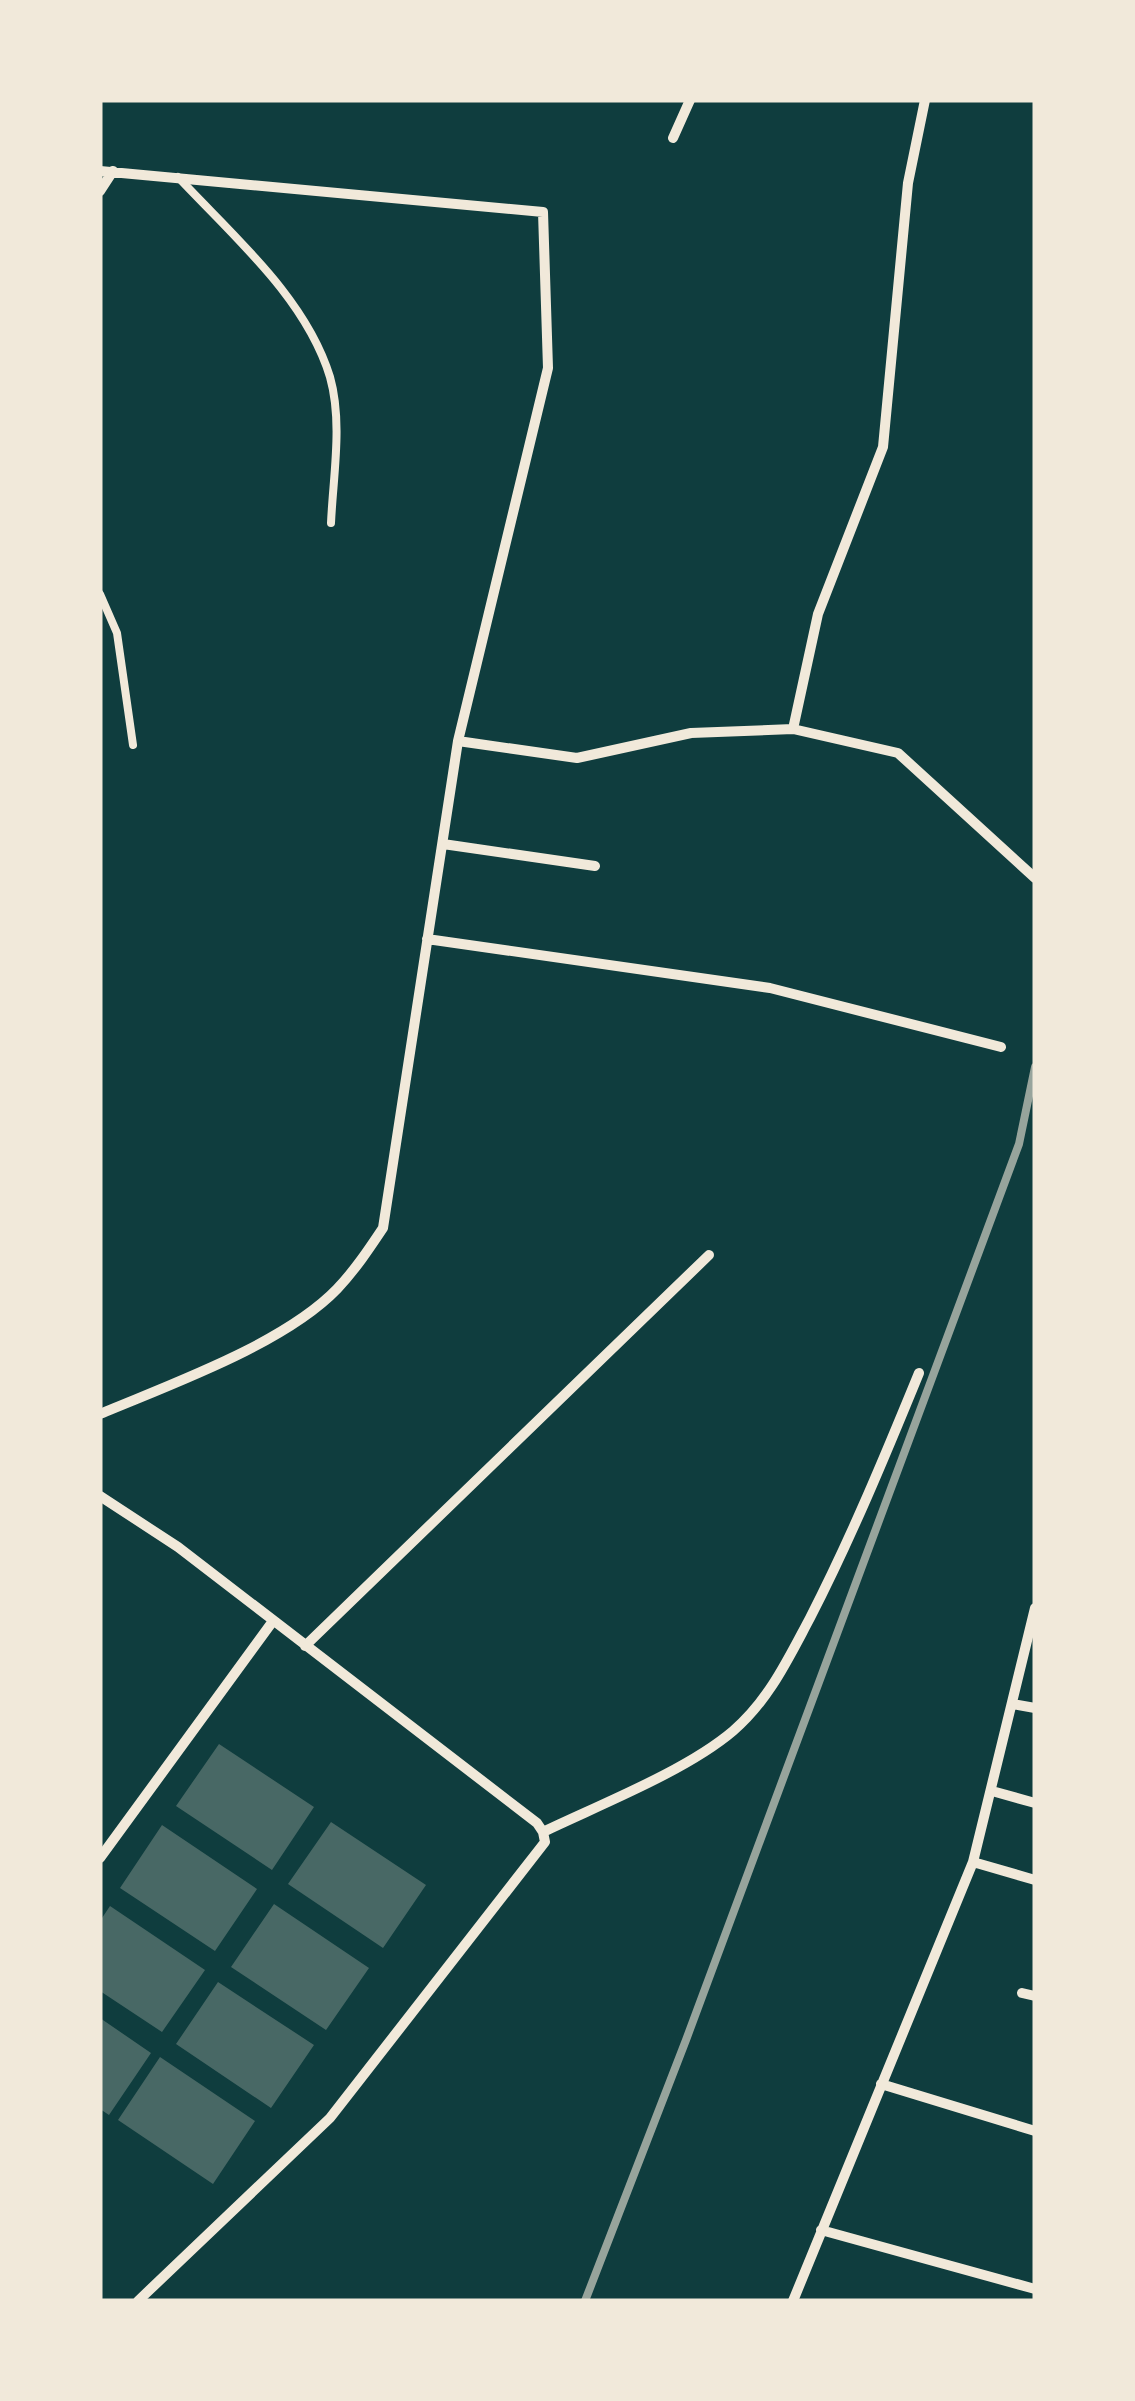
<svg xmlns="http://www.w3.org/2000/svg" width="1135" height="2401" font-family="Mulish,sans-serif">
<rect width="100%" height="100%" fill="#0f3d3e"/>
<!-- building -->
<path fill="#486865" d="M219 1744 314 1807 272 1870 176 1806Z
M331 1822 426 1885 383 1948 288 1884Z
M162 1825 257 1889 215 1951 120 1888Z
M274 1904 369 1968 326 2030 231 1967Z
M110 1906 205 1970 162 2032 100 1991V1921Z
M218 1982 314 2045 271 2108 176 2044Z
M100 2018 151 2053 109 2115 100 2109Z
M160 2057 255 2121 213 2184 118 2120Z"/>
<g fill="none" stroke-linecap="round" stroke-linejoin="round">
<!-- service -->
<path stroke="#f1e9da" stroke-width="8" d="M178 177C233 236 306 298 330 377 343 423 333 477 331 523
M100 594 117 633 133 745"/>
<!-- minor -->
<path stroke="#f1e9da" stroke-width="10" d="M673 138 690 100
M100 171 543 212 548 368 458 741 383 1228C369 1249 355 1270 337 1289 284 1344 171 1384 100 1414
M100 191 113 171
M793 729 818 614 883 447 908 183 925 100
M458 741 577 758 691 733 793 729 898 753 1035 878
M443 844 595 866
M427 939 770 988 1001 1047
M100 1496 178 1547 537 1823 543 1832
M305 1646 709 1255
M1012 1704 1035 1708
M992 1791 1035 1803
M543 1832C599 1805 686 1771 733 1731 769 1700 788 1659 810 1618 851 1538 885 1456 919 1373
M100 1858 273 1621
M973 1862 1035 1880
M1022 1993 1035 1996
M881 2084 1035 2131
M821 2230 1035 2289
M138 2301 330 2118 545 1842 543 1832
M793 2301 973 1862 1035 1608"/>
<!-- rail -->
<path stroke="#97a49c" stroke-width="8" d="M585 2301 686 2040 1019 1144 1035 1067"/>
</g>
<!-- border -->
<rect width="1135" height="2401" fill="none" stroke="#f1e9da" stroke-width="205"/>
</svg>
